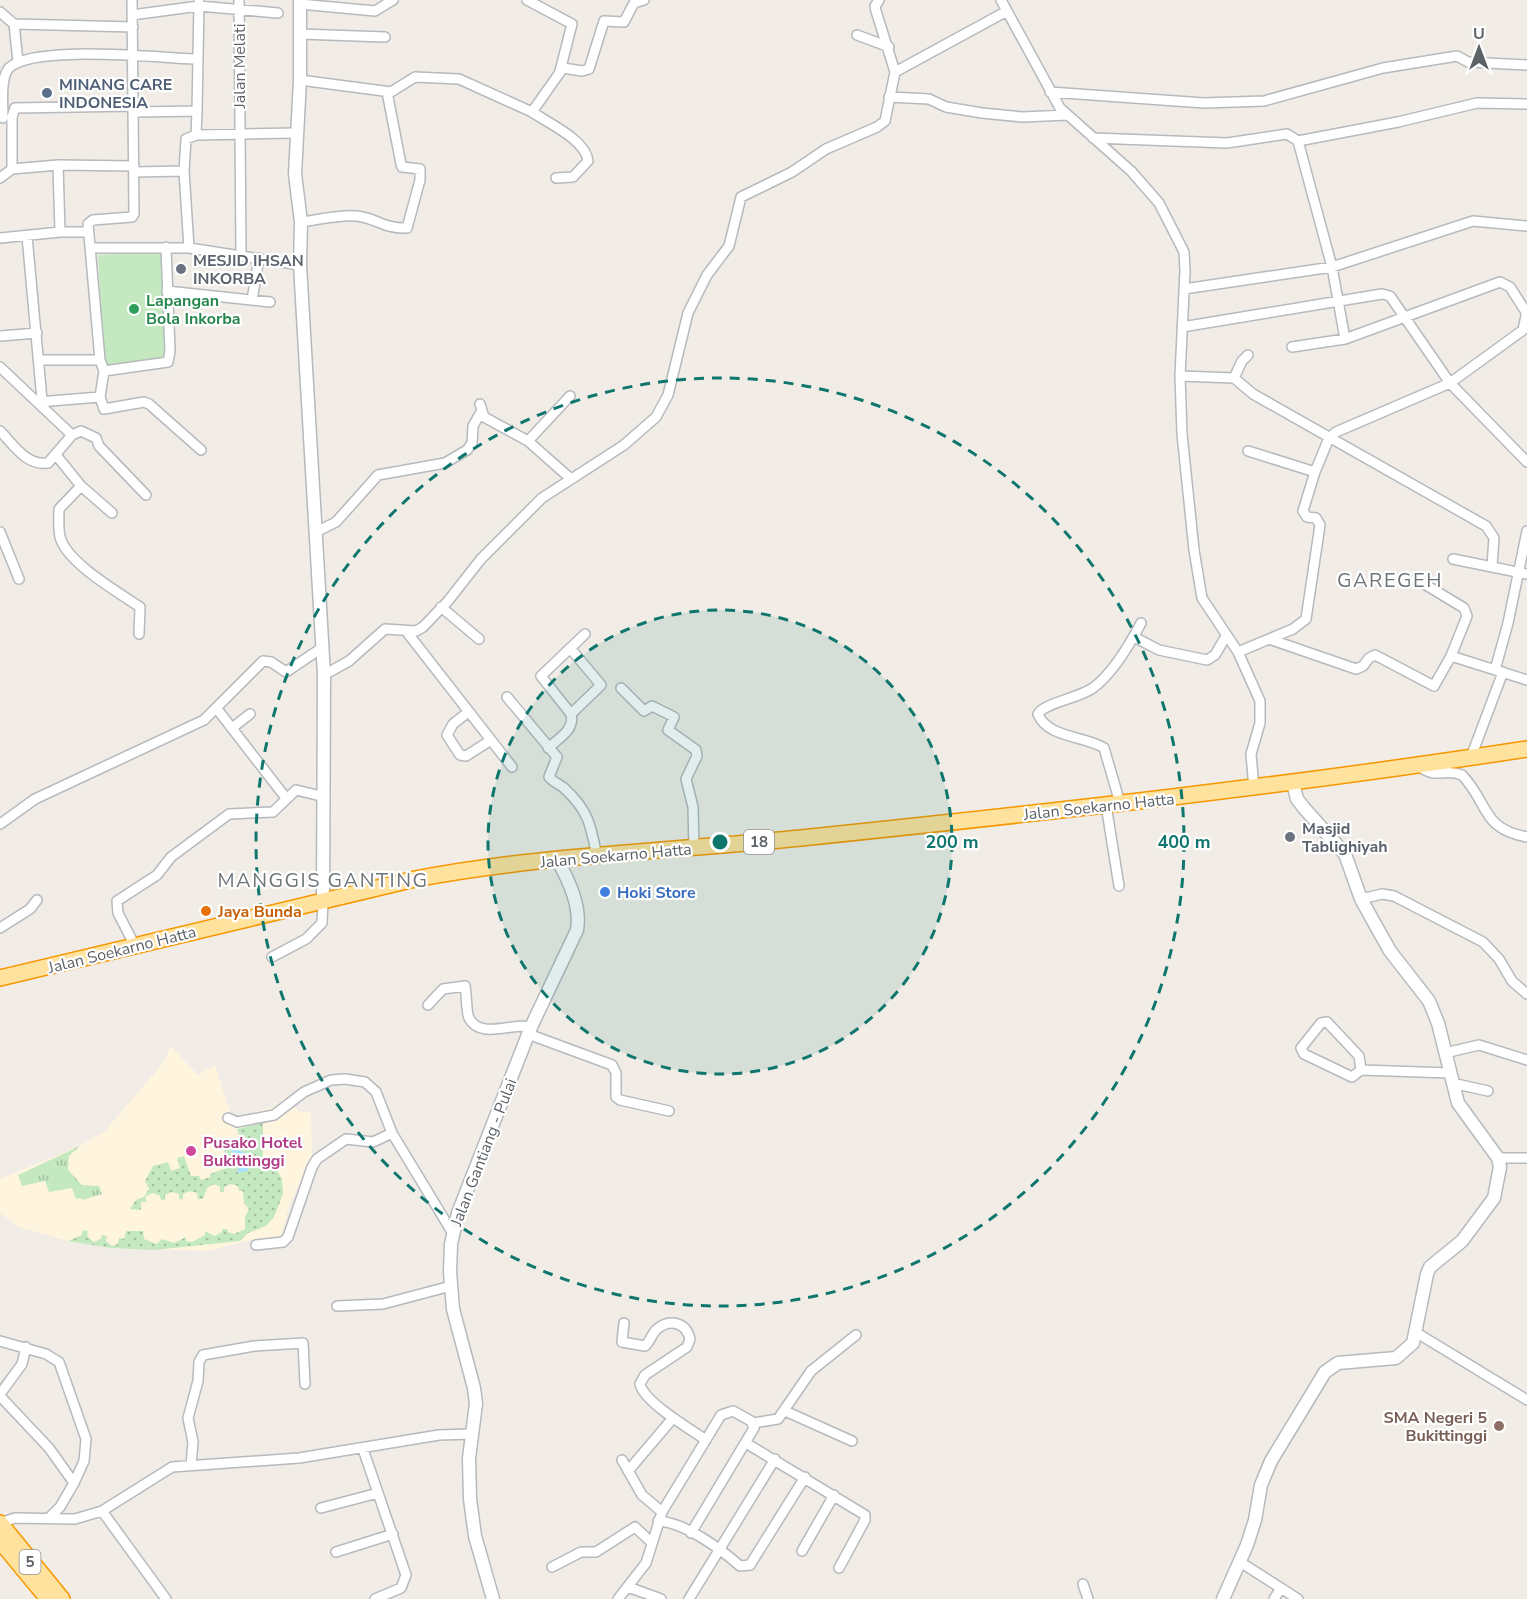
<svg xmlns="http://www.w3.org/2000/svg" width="1527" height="1599" font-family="'Nunito Sans',sans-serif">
<defs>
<pattern id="grass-tufts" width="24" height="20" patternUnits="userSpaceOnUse" patternTransform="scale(1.5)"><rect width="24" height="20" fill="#c4e9c1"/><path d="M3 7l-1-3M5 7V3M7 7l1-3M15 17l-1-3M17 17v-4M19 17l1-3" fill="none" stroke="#a2c0a1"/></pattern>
<pattern id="garden-dots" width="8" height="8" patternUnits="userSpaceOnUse" patternTransform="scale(1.5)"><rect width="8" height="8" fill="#c4e9c1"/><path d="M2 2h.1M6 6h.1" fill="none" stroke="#a2c0a1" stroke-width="1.8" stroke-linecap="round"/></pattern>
<pattern id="water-ripples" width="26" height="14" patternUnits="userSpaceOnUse" patternTransform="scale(1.5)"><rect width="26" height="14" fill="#a8e0ff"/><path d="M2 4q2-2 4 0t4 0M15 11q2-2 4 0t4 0" fill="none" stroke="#8cb9d2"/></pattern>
</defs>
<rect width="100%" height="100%" fill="#f1ede6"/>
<!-- commercial -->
<path fill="#fff4dd" d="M170 1046 198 1075 215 1065 232 1119 274 1107 288 1095 299 1112H311L312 1155 289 1206 280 1239H255L208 1251 111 1248 68 1241 19 1227 0 1213V1179L80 1146 105 1131 153 1075 166 1059Z"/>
<!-- grass -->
<path fill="url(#grass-tufts)" d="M80 1146 69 1156 68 1170 82 1185 99 1186 102 1194 82 1200 81 1198 76 1199 72 1188 49 1192 45 1181 22 1186 18 1175Z"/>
<!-- garden -->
<path fill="url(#garden-dots)" d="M263 1123V1167H275L282 1179 283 1194 274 1217 266 1226 248 1233 240 1241 154 1250 111 1248 68 1241 82 1235 83 1230 88 1231 87 1236 94 1242 101 1239 102 1235 107 1236 106 1241 112 1246 118 1244 119 1238 124 1239 126 1231H143L144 1239 156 1244 162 1239 174 1243 186 1237V1241L192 1242 205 1235V1231L215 1236 222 1232V1229H227L228 1232 234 1234 245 1229V1217L249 1209 244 1203 243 1191H239L238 1186 231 1184 224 1187V1192H220V1187L214 1184 207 1188 203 1199H198L197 1193 190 1191 183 1194V1199H179V1194L172 1192 165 1195V1200H161L160 1196 153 1193 146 1196V1202H141V1210L130 1209 136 1200 144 1197 149 1189 145 1181 153 1166 168 1162 171 1171 180 1168 177 1158 184 1156 191 1176H199L201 1180 210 1177V1174L229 1167 222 1144 240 1138 237 1129Z"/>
<!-- pitch -->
<path fill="#c4e9c1" d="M163 252 170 363 104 367 98 255Z"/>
<!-- water -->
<path fill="url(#water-ripples)" d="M228 1144 254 1158 247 1171 237 1173 242 1160 234 1159 232 1151 226 1146Z"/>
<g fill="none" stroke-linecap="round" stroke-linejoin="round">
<defs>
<path id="minor" d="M132 0 134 214 132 217 93 220 88 224 100 360 104 371 168 362 170 351 166 247
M239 0 241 255
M527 0 572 24 560 71
M879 0 875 6 876 11 895 72
M1001 0 1060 108 1131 171 1159 203 1184 252 1185 271 1180 376 1182 434 1194 550 1202 598 1238 652 1260 701V723L1251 754 1254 788
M300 4 375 11 393 0
M0 12 14 24 18 62
M132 15 199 6 278 13
M14 24 133 27
M300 34 385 37
M857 35 889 47
M300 80 391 92 415 77 459 79 532 112 563 68 582 71 589 69 604 21 624 22 634 3 644 0
M1050 92 1204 103 1264 101 1383 68 1457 56 1468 62 1527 65
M889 97 929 99 946 107 982 113 1022 117 1067 115
M197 111 199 2
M135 112 197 111 196 135
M532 112C548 123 586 140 588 161L573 177 556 178
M3 118C3 104 0 78 9 68 33 44 160 58 197 59
M1093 138 1227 143 1287 134 1298 141
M58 165 60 232
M12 169V117L15 108 135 106
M134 172 184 171
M0 178 12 169 58 165 134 166
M301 222C318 220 340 214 357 216 376 218 384 229 407 228L420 180V169L402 167 401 164 387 92
M27 236 42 400
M0 238 60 232H88
M90 248H189L300 265
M189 248 184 171 186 139 196 135 295 133
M1184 289 1332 267 1473 221 1527 226
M167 291 270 302
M252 300 259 258
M1182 327 1382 294 1390 296 1450 383 1527 462
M0 336 37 333
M1345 339 1332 267 1298 141 1398 122 1477 103 1527 104
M1292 347 1345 339 1500 282 1510 287 1526 312
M39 360H100
M0 367 72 435
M1180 376 1234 378 1253 394 1486 526 1494 538 1492 566
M1234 378 1242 361 1248 355
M570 396 528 441 571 479
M100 397 104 409 144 402 149 404 201 450
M38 402 100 397 104 371
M480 404 484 417 528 441
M0 431C14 445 26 466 48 463L72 435 81 431 96 438 99 446 146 495
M1248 451 1315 472
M56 455 81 486 112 513
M81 486 59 509C59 518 58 527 60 537 67 563 118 592 140 607L139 634
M0 532 19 579
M316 532 336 522 378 475 445 463 467 450 472 443 473 426 481 412
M1453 559 1527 574
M441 607 479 639
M406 631 512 767
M1134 637 1159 650 1207 660 1215 655 1226 636
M1269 639 1356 669 1363 666 1369 658 1375 655 1434 686 1451 656 1467 616 1464 608 1416 579
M570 648 601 685 571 714
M1238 652 1293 629 1306 619 1320 525 1316 518 1307 517 1303 511 1315 472 1329 438 1336 432 1450 383 1523 330 1527 311
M1451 656 1527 680
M1495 670 1508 623 1527 531
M324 675 349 661 385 629 416 631 423 627 448 601 481 559 542 498 624 445 656 417 668 395 688 313 707 275 729 246 741 197 792 172 826 149 877 127 885 121 895 72 1007 11
M621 688 644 711 652 706 674 717 668 730 696 750 697 756 686 779 693 807 694 848
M507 697 557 757 549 777C553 782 559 784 564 788 589 811 591 826 597 857
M217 709 286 798
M467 713 453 724 447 735 460 755 466 756 491 740
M232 728 250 714
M548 748C559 738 575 730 571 714L541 676 585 634
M1471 757 1503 672
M1417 765C1438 781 1443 767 1462 775 1489 803 1481 829 1527 837
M1120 803 1104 748C1086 736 1047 738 1038 714 1044 703 1079 698 1093 688 1113 673 1129 646 1141 623
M1106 805 1119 886
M0 824 35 799 204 720 263 661 271 662 286 672 323 647
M1361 899 1382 894 1394 896 1483 942 1499 959 1512 981 1527 994
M0 928 30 909 37 900
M135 946 118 913 117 901 157 875 171 857 229 814 273 812 296 790 325 797
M272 957 306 939 322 923 323 902
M428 1005 443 989 465 986C467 996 466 1012 469 1018 480 1040 513 1022 531 1027
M528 1034 612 1065 616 1073V1097L620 1100 669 1111
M1445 1053 1479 1045 1527 1060
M1361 1070 1359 1056 1327 1022 1321 1023 1301 1048 1304 1054 1352 1077 1361 1070 1450 1073
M1452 1083 1488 1091
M228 1118 237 1122 274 1115 304 1092 331 1080 345 1079 365 1082 376 1092 392 1133 452 1232
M1498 1158H1527
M256 1245 283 1242 288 1237 312 1167 317 1159 346 1139 373 1142 392 1133
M337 1306 383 1304 451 1286
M624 1323 622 1342 645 1346C650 1342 651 1335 656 1330 669 1318 686 1322 690 1339L687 1347 645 1375 640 1384C644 1402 690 1429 706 1440
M1417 1333 1527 1400
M0 1341 46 1354 59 1362 86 1439 84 1461 74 1483 60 1507 48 1519
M0 1394 22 1364 26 1347
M0 1396 49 1448 74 1483
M785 1411 852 1441
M753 1423 778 1419 811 1371 856 1335
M746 1443 865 1515V1520L839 1568
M363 1449 406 1575 401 1588 375 1599
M622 1460 642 1495 662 1512
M191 1465 193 1442 188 1418 198 1381 199 1362 203 1355 254 1346 303 1343 305 1384
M628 1471 673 1418
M321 1508 378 1493
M102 1511 166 1599
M658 1521C684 1522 721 1549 740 1566L750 1565 805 1477
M0 1523 15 1518 75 1519 102 1511 172 1467 299 1458 439 1435 471 1434
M802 1551 834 1495
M336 1552 393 1534
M1240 1562 1298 1599
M552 1567 581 1552H596L635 1527 652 1543
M1083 1584 1088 1599
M628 1587 661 1599
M618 1599 646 1563 662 1512 721 1415 733 1411 751 1421 754 1428 691 1533
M689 1599 775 1459
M1274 1599 1281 1588"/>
<path id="tertiary" d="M300 0V80L295 174 301 222 300 265 324 675 323 902
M493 1599 475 1536 470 1499 469 1458 476 1404 474 1388 453 1309 450 1272 451 1244 458 1213 531 1027 577 930C581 906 569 881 558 861
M1223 1599 1247 1545 1255 1520 1261 1485 1271 1461 1325 1372 1338 1363 1396 1358 1413 1343 1427 1274 1430 1267 1462 1241 1494 1198 1500 1167 1498 1158 1458 1103 1438 1023 1429 1001 1390 951 1376 926 1361 899 1345 854 1304 808 1297 799 1293 783"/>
<path id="trunk" d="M0 978 415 879C541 855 672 851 801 838 1043 813 1286 786 1527 749
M0 1523 62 1599
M0 1541 48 1599"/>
</defs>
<!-- minor casing -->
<use href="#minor" stroke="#b6b9bd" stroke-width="12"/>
<!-- tertiary casing -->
<use href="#tertiary" stroke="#b6b9bd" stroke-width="15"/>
<!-- trunk casing -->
<use href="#trunk" stroke="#f79700" stroke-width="18"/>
<!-- minor -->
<use href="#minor" stroke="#fff" stroke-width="9"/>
<!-- tertiary -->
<use href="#tertiary" stroke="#fff" stroke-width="12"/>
<!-- trunk -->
<use href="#trunk" stroke="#ffe29e" stroke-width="15"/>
</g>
<!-- distance rings -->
<circle cx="720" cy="842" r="232" fill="#0f766e" fill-opacity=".12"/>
<g fill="none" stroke="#0f766e" stroke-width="3" stroke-dasharray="10 8">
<circle cx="720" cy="842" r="232"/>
<circle cx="720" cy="842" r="464"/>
</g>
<!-- markers -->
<circle fill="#5c6f8a" stroke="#fff" stroke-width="2" cx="47" cy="93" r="6"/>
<g fill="#6b7280" stroke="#fff" stroke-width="2">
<circle cx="181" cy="269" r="6"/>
<circle cx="1290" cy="837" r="6"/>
</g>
<circle fill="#2e9e5b" stroke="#fff" stroke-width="2" cx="134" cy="309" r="6"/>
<circle fill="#3f7fe0" stroke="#fff" stroke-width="2" cx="605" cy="892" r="6"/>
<circle fill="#e8710a" stroke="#fff" stroke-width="2" cx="206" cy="911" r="6"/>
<circle fill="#d1479c" stroke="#fff" stroke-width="2" cx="191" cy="1151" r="6"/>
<circle fill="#8d6e63" stroke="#fff" stroke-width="2" cx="1499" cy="1426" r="6"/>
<g text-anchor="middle" stroke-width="4.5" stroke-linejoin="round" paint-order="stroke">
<!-- shield labels -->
<g fill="#fff" stroke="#8e9195" stroke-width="1.5">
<rect x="744" y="830" width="30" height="24" rx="4.5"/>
<rect x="19.5" y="1550" width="21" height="24" rx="4.5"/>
</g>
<g font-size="15" font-weight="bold" fill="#5d6267">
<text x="759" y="847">18</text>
<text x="30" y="1567">5</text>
</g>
<!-- street labels -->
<g font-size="16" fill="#5d6267" stroke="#fff">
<text transform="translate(239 66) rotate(-90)" y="6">Jalan Melati</text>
<text transform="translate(1099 806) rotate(-6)" y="6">Jalan Soekarno Hatta</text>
<text transform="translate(616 855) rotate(-5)" y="6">Jalan Soekarno Hatta</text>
<text transform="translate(122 949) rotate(-14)" y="6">Jalan Soekarno Hatta</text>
<text transform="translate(483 1152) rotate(-69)" y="6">Jalan Gantiang - Pulai</text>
</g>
<!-- service labels -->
<g font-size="16" font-weight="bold" fill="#4e5e75" stroke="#fff" text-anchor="start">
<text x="59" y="90">MINANG CARE<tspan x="59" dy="18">INDONESIA</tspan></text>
</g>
<!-- worship labels -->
<g font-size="16" font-weight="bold" fill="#5b616d" stroke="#fff" text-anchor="start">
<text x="193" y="266">MESJID IHSAN<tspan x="193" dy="18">INKORBA</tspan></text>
<text x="1302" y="834">Masjid<tspan x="1302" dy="18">Tablighiyah</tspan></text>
</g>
<!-- leisure labels -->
<g font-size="16" font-weight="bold" fill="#27864d" stroke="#fff" text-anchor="start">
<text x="146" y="306">Lapangan<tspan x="146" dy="18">Bola Inkorba</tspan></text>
</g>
<!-- shop labels -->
<g font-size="16" font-weight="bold" fill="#366cbe" stroke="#fff" text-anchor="start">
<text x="617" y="898">Hoki Store</text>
</g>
<!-- food labels -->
<g font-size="16" font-weight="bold" fill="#c56008" stroke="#fff" text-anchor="start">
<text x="218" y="917">Jaya Bunda</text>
</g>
<!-- hotel labels -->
<g font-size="16" font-weight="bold" fill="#b23c85" stroke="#fff" text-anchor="start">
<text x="203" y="1148">Pusako Hotel<tspan x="203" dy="18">Bukittinggi</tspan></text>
</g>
<!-- education labels -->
<g font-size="16" font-weight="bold" fill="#785e54" stroke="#fff" text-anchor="end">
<text x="1487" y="1423">SMA Negeri 5<tspan x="1487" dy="18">Bukittinggi</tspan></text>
</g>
<!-- quarter labels -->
<g font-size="20" letter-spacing="1.5" fill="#6e7579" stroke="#fff">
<text x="1390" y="587">GAREGEH</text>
<text x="323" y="887">MANGGIS GANTING</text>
</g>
</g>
<circle cx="720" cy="842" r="9" fill="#0f766e" stroke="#fff" stroke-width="3"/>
<g font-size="18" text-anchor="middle" font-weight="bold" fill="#0f766e" stroke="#fff" stroke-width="4.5" stroke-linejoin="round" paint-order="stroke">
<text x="952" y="848">200 m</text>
<text x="1184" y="848">400 m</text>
</g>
<!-- north arrow -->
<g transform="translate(1479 48)" stroke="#ffffff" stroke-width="4.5" paint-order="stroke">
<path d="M0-4.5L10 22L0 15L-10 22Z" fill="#5d6267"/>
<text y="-9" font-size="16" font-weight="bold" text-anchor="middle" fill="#5d6267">U</text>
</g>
</svg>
